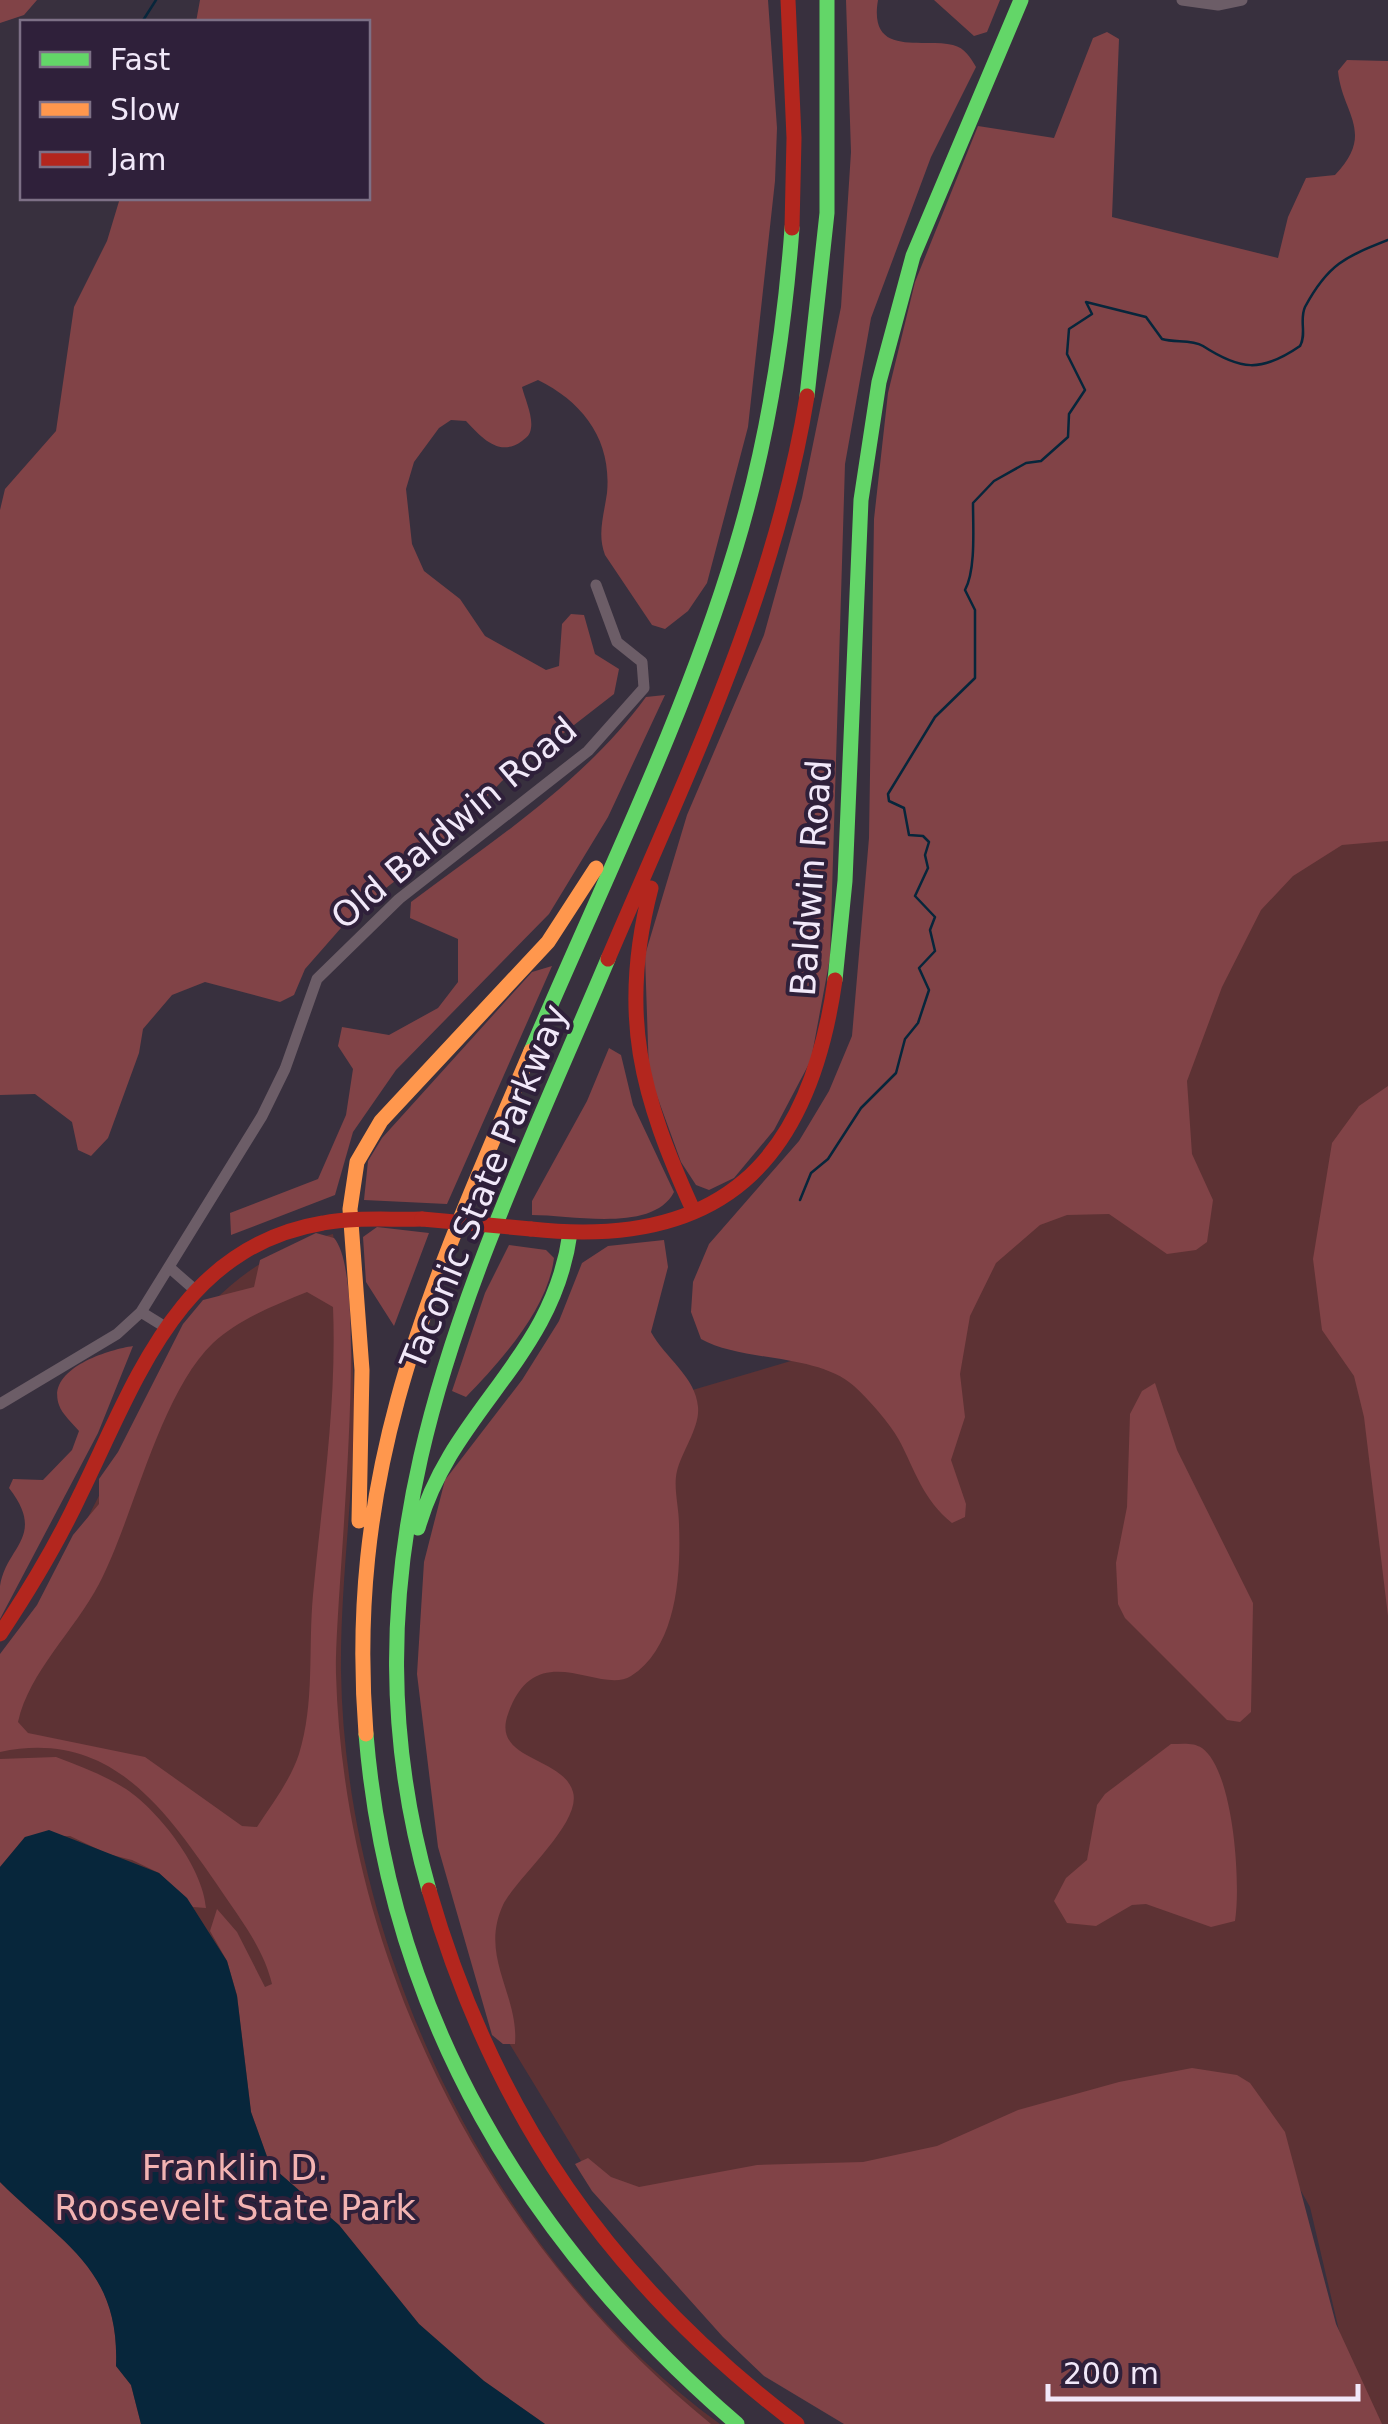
<svg xmlns="http://www.w3.org/2000/svg" width="1388" height="2424" font-family="'DejaVu Sans',sans-serif">
<rect width="100%" height="100%" fill="#38303e"/>
<!-- green -->
<path fill="#5d3234" d="M1388 812V2424H1361L1310 2207 1256 2110 967 2146 638 2208 581 2161 503 2033 471 1909 518 1623 679 1394 913 1325 1213 896Z
M333 1234C340 1278 351 1324 353 1369 358 1469 340 1571 341 1671 345 1949 493 2260 720 2424H0V1660L36 1619 176 1345C220 1288 262 1251 333 1234Z"/>
<!-- forest -->
<path fill="#814347" fill-rule="evenodd" d="M0 0H37L24 15 0 23Z
M200 0H768L777 128 775 181 748 427 707 583 688 611 665 629 652 625 605 555C597 534 604 515 607 493 612 440 583 402 538 380L522 387C525 399 533 416 531 428 530 435 527 437 522 441 499 458 481 437 466 421L451 420 439 428 414 462 406 489 412 544 424 571 460 599 485 636 546 670 559 666 562 624 571 614 584 615 595 654 619 669 614 694 502 781 439 847 355 912 305 969 294 995 280 1002 205 982 172 995 143 1029 139 1053 108 1138 91 1156 78 1150 72 1122 35 1094 0 1095V510L5 489 56 431 74 307 107 241 120 198H368V22H196Z
M846 0H878C868 59 923 37 953 45 965 48 970 57 976 67L931 157 871 318 845 464 830 958 811 1060 774 1130 734 1178 709 1190 696 1185 681 1162 649 1074 645 955 687 815 764 635 802 498 841 307 851 152Z
M934 0H1000L987 32 974 36Z
M1107 32 1119 39 1112 217 1278 258 1288 217 1306 178 1335 175C1376 132 1342 114 1338 71L1347 60 1388 61V841L1342 845 1293 876 1261 910 1222 987 1187 1081 1192 1154 1213 1200 1207 1242 1196 1250 1167 1254 1109 1214 1067 1215 1040 1225 996 1263 970 1316 960 1374 965 1417 951 1460 966 1504 965 1517 952 1523C923 1500 915 1470 899 1440 889 1422 869 1400 854 1386 817 1353 741 1362 701 1339L691 1312 693 1282 709 1244 799 1141 829 1091 852 1036 869 838 874 519 888 393 915 282 978 126 1054 138 1093 38Z
M665 695 608 817 549 914 396 1070 353 1132 335 1195 231 1235 230 1213 318 1179 346 1115 353 1069 338 1046 342 1027 389 1035 438 1008 458 982V939L410 918 411 902C494 840 584 782 646 697Z
M552 966 447 1204 364 1200 368 1161 382 1138 532 972Z
M609 1048 621 1055 633 1105 674 1192C653 1233 572 1215 532 1215V1201L587 1101Z
M1388 1086V1616L1364 1417 1354 1376 1322 1330 1313 1259 1332 1143 1359 1106Z
M377 1227 429 1233 394 1326 366 1282 363 1237Z
M316 1233 334 1238C372 1281 334 1599 336 1674 344 1962 489 2244 711 2424H545L484 2381 419 2324 339 2225 270 2165 251 2112 237 1995 227 1961 210 1931 217 1909 237 1932 265 1987 272 1984C263 1946 237 1915 216 1883 162 1805 108 1729 0 1752V1654L37 1605 73 1535 99 1504V1479L118 1452 183 1324 203 1300 254 1287 260 1260ZM307 1292 333 1307C337 1404 322 1499 313 1595 308 1648 315 1703 299 1754 290 1781 272 1804 257 1827L242 1826 145 1757 28 1733 18 1722C29 1672 75 1630 99 1584 134 1517 159 1395 213 1343 239 1319 275 1305 307 1292Z
M664 1240 668 1267 651 1332C665 1358 696 1377 698 1407 700 1427 682 1451 677 1471 673 1487 679 1507 679 1524 681 1574 677 1647 631 1676 600 1696 536 1634 508 1714 491 1761 563 1756 573 1792 582 1823 516 1878 503 1905 479 1957 519 1994 515 2044H503L492 2035 438 1847 417 1674 424 1562 445 1480 522 1380 559 1321 582 1263 608 1246Z
M509 1245 546 1250 554 1258C548 1309 500 1362 466 1397L452 1391 485 1293Z
M133 1346 98 1433 0 1619C0 1609 0 1597 0 1586 6 1546 47 1537 9 1488L13 1479 43 1480 72 1450 79 1431C73 1424 62 1414 59 1405 46 1369 107 1350 133 1346Z
M1155 1383 1177 1450 1253 1603 1251 1712 1240 1722 1227 1720 1125 1618 1118 1604 1116 1563 1127 1507 1130 1414 1142 1391Z
M1171 1744C1182 1744 1193 1742 1202 1748 1234 1771 1241 1885 1235 1921L1211 1927 1146 1904 1132 1905 1096 1926 1067 1923 1054 1901 1066 1878 1087 1860 1097 1805 1105 1794Z
M56 1757C80 1766 104 1775 126 1789 160 1812 203 1868 206 1908L193 1907 159 1873 132 1860 108 1854 70 1836 25 1837 0 1867V1759Z
M1192 2068 1237 2075 1250 2083 1285 2132 1336 2324 1382 2424H844L764 2376 723 2337 592 2191 575 2164 588 2158 611 2177 639 2187 757 2165 863 2162 937 2146 1018 2110 1119 2082Z
M0 2182C61 2243 120 2267 116 2366L131 2385 141 2424H0Z"/>
<!-- water -->
<path fill="#07263b" d="M49 1830 159 1873 187 1898 227 1961 237 1996 251 2112 270 2165 339 2225 419 2324 484 2381 545 2424H141L131 2385 116 2366C120 2268 61 2243 0 2182V1867L25 1837Z"/>
<g fill="none" stroke-linecap="round" stroke-linejoin="round">
<!-- stream -->
<path stroke="#07263b" stroke-width="2.5" d="M142 22 156 0
M800 1200 811 1173 828 1159 861 1108 896 1073 905 1039 918 1023 929 990 919 968 935 951 930 930 935 917 915 896 928 868 925 855 929 842 923 836 909 835 904 808 889 801 888 794 935 717 975 678V610L965 590C976 570 973 527 973 503L994 481 1026 463 1041 461 1068 437 1069 414 1085 390 1067 354 1069 329 1092 314 1086 302 1146 317 1162 339C1175 343 1191 339 1203 346 1240 370 1261 373 1300 346 1307 334 1299 320 1305 307 1328 264 1345 257 1388 240"/>
<!-- street -->
<path stroke="#6c5d67" stroke-width="11" d="M1182 0 1218 5 1242 0
M170 1268 194 1289
M141 1312 162 1325
M0 1404 117 1334 141 1312 262 1116 285 1069 317 979 399 899 588 751 644 688 642 662 617 642 596 585"/>
<!-- fast -->
<path stroke="#63d668" stroke-width="15" d="M807 396 827 213V0
M835 980 845 881 861 500 879 382 913 256 1021 0
M531 1051C601 886 683 722 735 550 767 445 784 337 792 228
M418 1528C452 1409 553 1359 570 1233
M366 1734C389 2015 527 2243 737 2424
M429 1890C330 1544 477 1269 608 959"/>
<!-- slow -->
<path stroke="#ff974d" stroke-width="15" d="M359 1521 362 1370 350 1209 357 1162 381 1121 548 942 596 868
M366 1734C345 1468 430 1288 531 1051"/>
<!-- jam -->
<path stroke="#b3261e" stroke-width="15" d="M788 0 794 138 792 228
M651 888C618 1014 641 1096 694 1212
M608 959C686 776 775 594 807 396
M531 1229C720 1250 809 1163 835 980
M0 1634C30 1589 57 1544 80 1495 136 1381 179 1247 323 1223 354 1217 390 1220 422 1219
M429 1890C494 2115 611 2283 797 2424"/>
<!-- jam-bridge -->
<path stroke="#b3261e" stroke-width="15" d="M422 1219 531 1229"/>
</g>
<g text-anchor="middle" stroke-width="8" stroke-linejoin="round" paint-order="stroke">
<!-- street labels -->
<g font-size="35" fill="#f1e8f9" stroke="#2f203a">
<text transform="translate(454 823) rotate(-40)" y="12">Old Baldwin Road</text>
<text transform="translate(811 878) rotate(-86)" y="12">Baldwin Road</text>
<text transform="translate(484 1187) rotate(-68)" y="12">Taconic State Parkway</text>
</g>
<!-- park labels -->
<g font-size="35" fill="#f3b3b2" stroke="#2f203a">
<text x="235" y="2180">Franklin D.<tspan x="235" dy="40">Roosevelt State Park</tspan></text>
</g>
</g>
<!-- legend -->
<rect x="20" y="20" width="350" height="180" fill="#2f203a" stroke="#7d7086" stroke-width="2.5"/>
<rect x="40" y="52" width="50" height="15" fill="#63d668" stroke="#7d7086" stroke-width="2.5"/>
<text x="110" y="70" font-size="30" fill="#f1e8f9">Fast</text>
<rect x="40" y="102" width="50" height="15" fill="#ff974d" stroke="#7d7086" stroke-width="2.5"/>
<text x="110" y="120" font-size="30" fill="#f1e8f9">Slow</text>
<rect x="40" y="152" width="50" height="15" fill="#b3261e" stroke="#7d7086" stroke-width="2.5"/>
<text x="110" y="170" font-size="30" fill="#f1e8f9">Jam</text>
<!-- scale -->
<path d="M1048 2384v15h310v-15" fill="none" stroke="#f1e8f9" stroke-width="5"/>
<text x="1063" y="2384" font-size="30" fill="#f1e8f9" stroke="#2f203a" stroke-width="8" paint-order="stroke">200 m</text>
</svg>
